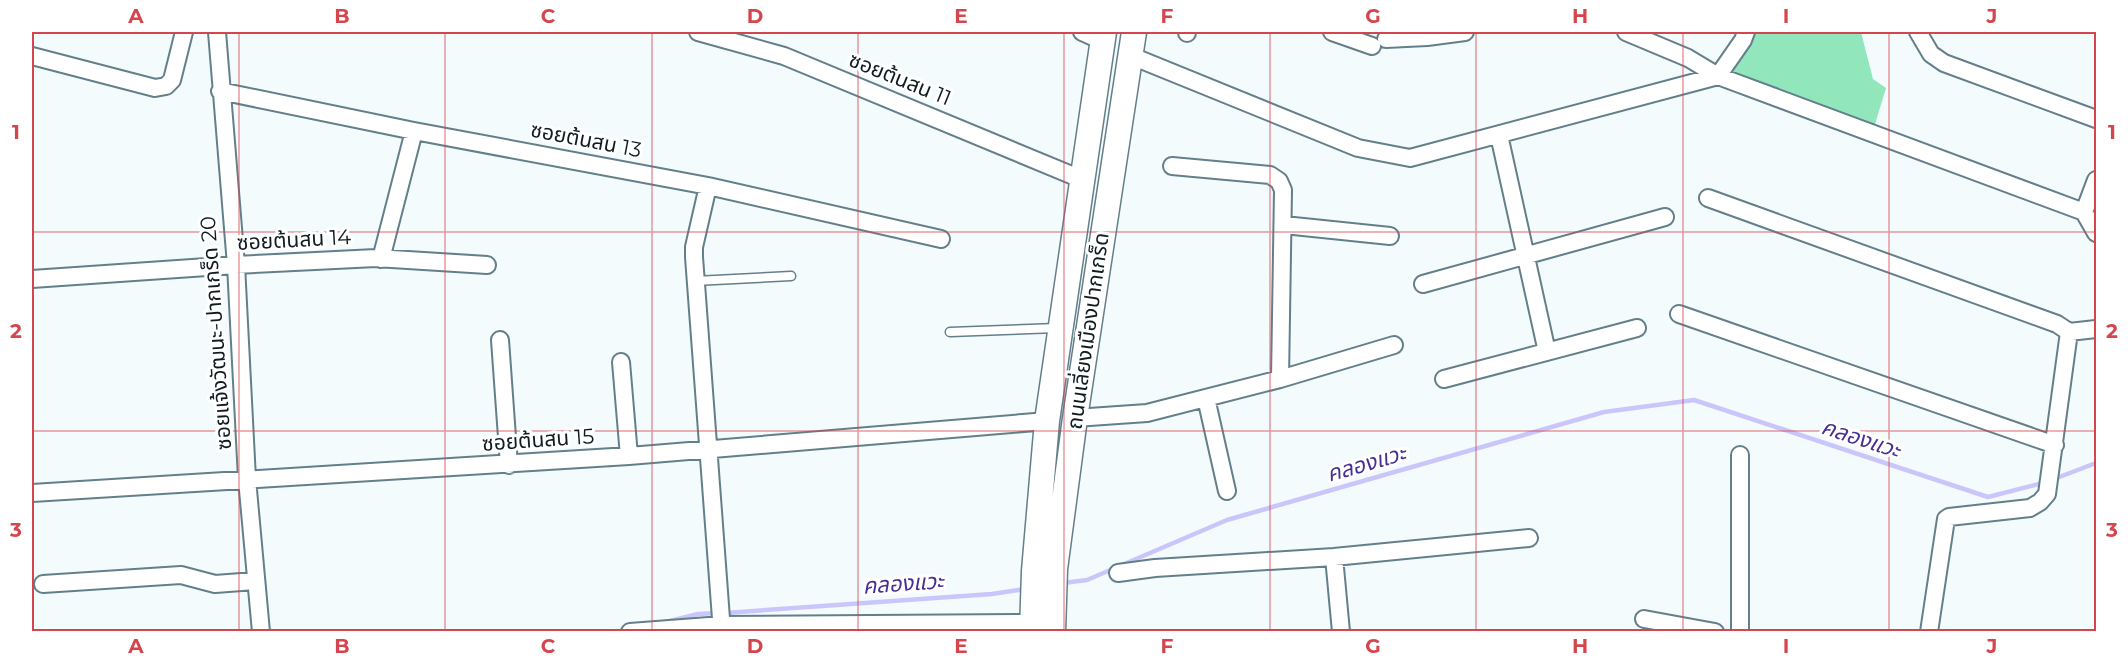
<svg xmlns="http://www.w3.org/2000/svg" width="2128" height="663" font-family="Montserrat,'Noto Sans Thai',sans-serif">
<rect width="100%" height="100%" fill="#f4fbfd"/>
<!-- green -->
<path fill="#92e6bc" d="M1746 32H1861L1873 79 1886 88 1872 134 1718 76Z"/>
<g fill="none" stroke-linecap="round" stroke-linejoin="round">
<!-- stream -->
<path stroke="#cac6fc" stroke-width="4.5" d="M2054 479 2096 463
M1063 583 1087 580 1227 520 1604 412 1694 400 1988 497 2043 483
M725 613 992 594 1025 589
M666 622 698 614 717 613"/>
<defs>
<path id="lane" d="M695 281 791 276
M950 332 1057 328"/>
<path id="street" d="M217 32 236 265 247 479 261 632
M698 32 784 56 1081 179
M1082 32 1102 41
M1332 32 1372 46
M1626 32 1688 58 1718 76 2084 212 2096 233
M1918 32 1931 54 1944 63 2096 119
M1187 33V32
M1386 39 1427 37 1465 32
M1129 55 1358 148 1410 158 1718 76 1743 40 1746 32
M32 56 155 88 166 86 172 80 184 32
M220 91 414 131 708 186 941 239
M1499 135 1547 352
M708 186 694 247V257L722 632
M1708 198 2057 324 2069 332 2096 329
M2084 212 2096 180
M1284 225 1390 236
M381 259 414 131
M32 279 236 265 376 258 487 265
M1423 284 1665 217
M1679 314 2055 445
M500 340 509 465
M621 362 629 456
M1280 379 1394 345
M1444 379 1637 328
M1206 398 1227 491
M1075 418 1147 413 1280 379 1283 190 1279 181 1270 175 1172 166
M1740 455V632
M32 493 629 456 1047 421
M1334 557 1341 632
M1118 573 1155 568 1334 557 1529 538
M43 584 181 575 215 584 255 581
M1644 619 1715 632
M630 632 722 625 1033 623
M1929 632 1946 519 1949 517 2030 508 2040 502 2047 494 2069 332"/>
<path id="secondary" d="M1032 632 1034 571 1047 421 1104 32
M1053 632 1055 569 1075 418 1134 32"/>
</defs>
<!-- lane casing -->
<use href="#lane" stroke="#637f8a" stroke-width="11"/>
<!-- street casing -->
<use href="#street" stroke="#637f8a" stroke-width="20"/>
<!-- secondary casing -->
<use href="#secondary" stroke="#637f8a" stroke-width="27"/>
<!-- lane -->
<use href="#lane" stroke="#fff" stroke-width="8"/>
<!-- street -->
<use href="#street" stroke="#fff" stroke-width="16"/>
<!-- secondary -->
<use href="#secondary" stroke="#fff" stroke-width="24"/>
</g>
<!-- grid -->
<path fill="none" stroke="#d5454d" stroke-width="1.5" stroke-opacity="0.55" d="M239 32V632M445 32V632M652 32V632M858 32V632M1064 32V632M1270 32V632M1476 32V632M1683 32V632M1889 32V632M32 232H2096M32 431H2096"/>
<g text-anchor="middle" stroke-width="6" stroke-linejoin="round" paint-order="stroke">
<!-- street labels -->
<g font-size="21" fill="#111c21" stroke="#fff">
<text transform="translate(900 79) rotate(22)" y="7">ซอยต้นสน 11</text>
<text transform="translate(586 140) rotate(11)" y="7">ซอยต้นสน 13</text>
<text transform="translate(294 240) rotate(-3)" y="7">ซอยต้นสน 14</text>
<text transform="translate(1088 331) rotate(-82)" y="7">ถนนเลี่ยงเมืองปากเกร็ด</text>
<text transform="translate(216 333) rotate(-94)" y="7">ซอยแจ้งวัฒนะ-ปากเกร็ด 20</text>
<text transform="translate(538 440) rotate(-4)" y="7">ซอยต้นสน 15</text>
</g>
<!-- water labels -->
<g font-size="22" font-style="italic" fill="#463093" stroke="#fff">
<text transform="translate(1861 438) rotate(18)" y="8">คลองแวะ</text>
<text transform="translate(1366 463) rotate(-16)" y="8">คลองแวะ</text>
<text transform="translate(903 583) rotate(-4)" y="8">คลองแวะ</text>
</g>
</g>
<!-- border -->
<rect width="2128" height="663" fill="none" stroke="#ffffff" stroke-width="66"/>
<rect x="33" y="33" width="2062" height="597" fill="none" stroke="#d5454d" stroke-width="2"/>
<g font-size="20" text-anchor="middle" font-weight="bold" fill="#d5454d">
<text x="136" y="23">A</text>
<text x="342" y="23">B</text>
<text x="548" y="23">C</text>
<text x="755" y="23">D</text>
<text x="961" y="23">E</text>
<text x="1167" y="23">F</text>
<text x="1373" y="23">G</text>
<text x="1580" y="23">H</text>
<text x="1786" y="23">I</text>
<text x="1992" y="23">J</text>
<text x="16" y="139">1</text>
<text x="2112" y="139">1</text>
<text x="16" y="338">2</text>
<text x="2112" y="338">2</text>
<text x="16" y="537">3</text>
<text x="2112" y="537">3</text>
<text x="136" y="653">A</text>
<text x="342" y="653">B</text>
<text x="548" y="653">C</text>
<text x="755" y="653">D</text>
<text x="961" y="653">E</text>
<text x="1167" y="653">F</text>
<text x="1373" y="653">G</text>
<text x="1580" y="653">H</text>
<text x="1786" y="653">I</text>
<text x="1992" y="653">J</text>
</g>
</svg>
